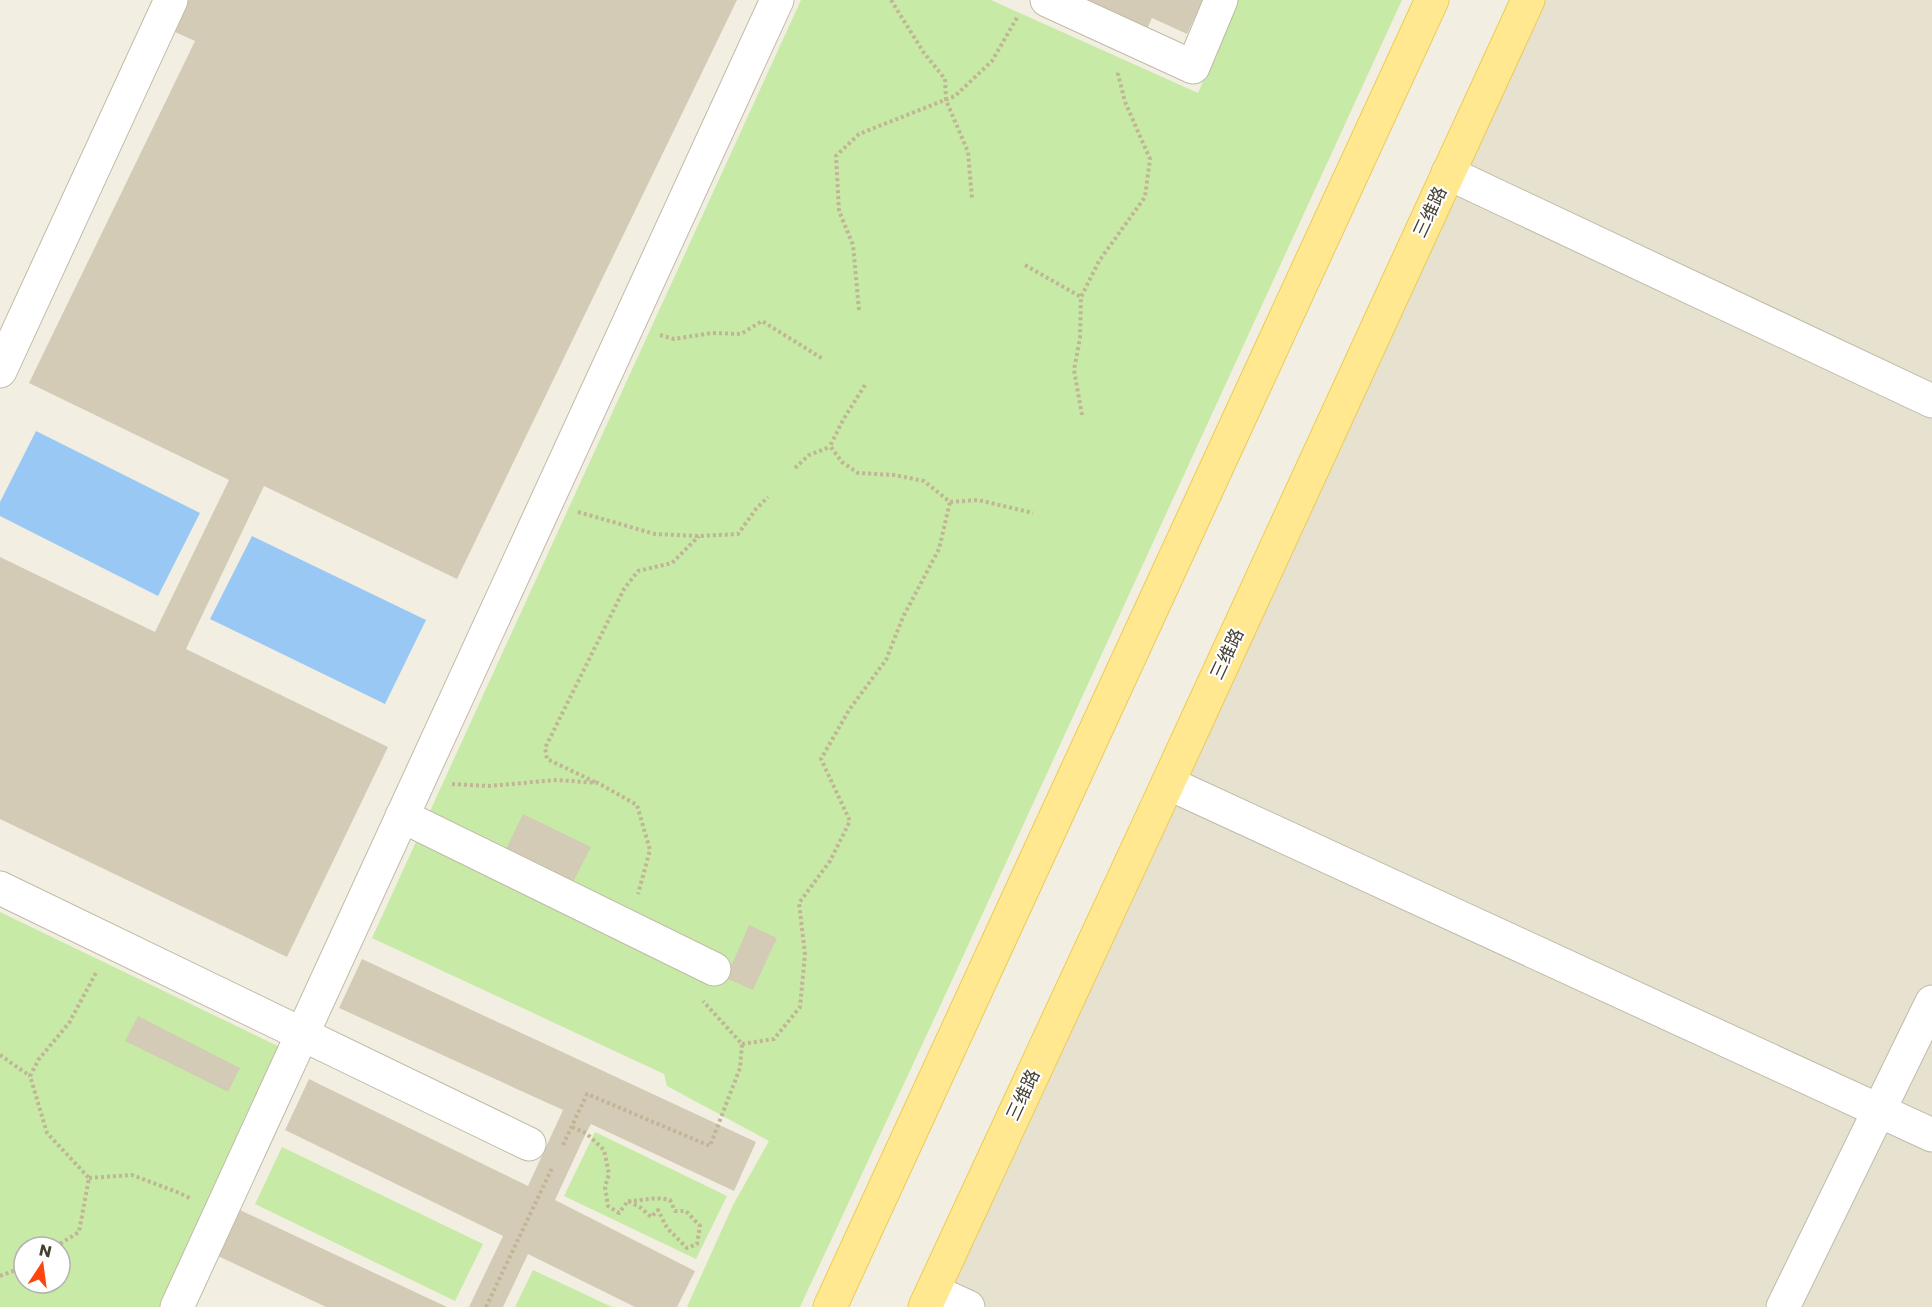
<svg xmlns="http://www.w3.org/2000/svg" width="1932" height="1307" font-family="Poppins,'Noto Sans SC',sans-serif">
<rect width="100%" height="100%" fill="#f2efe2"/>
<!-- residential -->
<path fill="#e7e1d0" d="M1525 0H1932V1307H922Z"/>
<!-- green -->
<path fill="#c7eaa7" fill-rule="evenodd" d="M801 0H991L1198 93 1238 0H1402L948 989 800 1307H687L733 1205 769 1141 667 1086 664 1074 372 938Z
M0 912 280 1047 160 1307H0ZM24 1247H60V1283H24Z
M595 1132 727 1196 696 1259 564 1196Z
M282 1147 483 1244 455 1301 255 1204Z
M533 1270 612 1307H515Z"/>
<!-- water -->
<path fill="#99c8f5" d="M36 431 200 513 158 596 0 516V502Z
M252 536 426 620 385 704 210 619Z"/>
<!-- building -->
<path fill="#d4cbb7" d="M182 0H737L457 579 264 486 186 649 388 747 287 957 0 819V557L155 632 229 480 29 383 195 41 168 29Z
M1061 0H1203L1187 34 1152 18 1143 38Z
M523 814 591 847 572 884 505 851Z
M749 925 777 938 753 990 726 978Z
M362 959 756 1142 734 1191 591 1124 586 1133 555 1200 695 1271 677 1307H635L528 1254 503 1307H469L503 1236 285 1130 309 1079 528 1186 563 1110 339 1008Z
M138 1016 240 1068 228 1092 125 1041Z
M240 1210 447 1307H326L218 1256Z"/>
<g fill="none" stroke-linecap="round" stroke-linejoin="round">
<defs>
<path id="minor" d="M1047 0 1193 67 1221 0
M1448 173 1932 401
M0 371 171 0
M1168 783 1932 1135
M402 816 714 969
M0 888 529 1144
M933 1291 968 1307
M177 1307 777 0
M1783 1307 1932 1002"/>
<path id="major" d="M830 1307 1432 0
M925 1307 1168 783 1528 0"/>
</defs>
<!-- minor casing -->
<use href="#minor" stroke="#c1baa7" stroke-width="35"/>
<!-- major casing -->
<use href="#major" stroke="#ebcb57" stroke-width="35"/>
<!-- path -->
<path stroke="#c1b595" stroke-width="4" stroke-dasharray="3 3" stroke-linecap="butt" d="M891 0 924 53 945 79 946 100 968 152 972 198
M1025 265 1081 297
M859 310 853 245 839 211 836 156 859 134 955 96 992 61 1018 16
M660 335 674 339 712 333 741 334 762 321 823 359
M865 385 843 420 830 446 842 462 858 473 894 475 924 481 950 502 978 500 1033 513
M1082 415 1074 370 1080 338 1081 297 1099 261 1145 197 1150 159 1125 102 1118 74 1119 70
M795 468 809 455 830 447
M578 512 655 534 699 536 738 534 756 509 768 497
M595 782 547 759 545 748 624 589 638 571 672 563 699 536
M452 784 488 786 557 780 598 783 637 805 650 850 638 894
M742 1044 774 1039 800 1007 805 954 799 903 830 861 850 821 821 759 849 710 886 660 903 617 939 549 950 502
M0 1055 30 1076
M572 1127 586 1133 604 1150 609 1174 605 1187 608 1206 619 1213 628 1201 641 1208 651 1217 658 1210 667 1228 687 1248 697 1244 700 1226 686 1211H675L670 1200C655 1196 643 1201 628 1201
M563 1145 587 1094 710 1146 740 1068 742 1044 703 1001
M89 1178 132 1175 177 1192 192 1199
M55 1247 79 1232 89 1178 47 1133 30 1076 39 1059 69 1023 97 971
M0 1276 24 1267
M486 1307 552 1168"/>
<!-- minor -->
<use href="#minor" stroke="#fff" stroke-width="33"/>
<!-- major -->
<use href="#major" stroke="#ffe88f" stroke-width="33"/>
</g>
<g text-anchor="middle" stroke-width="4.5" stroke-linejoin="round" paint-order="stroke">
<!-- street labels -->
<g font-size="18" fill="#443f32" stroke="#fff">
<text transform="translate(1430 212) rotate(-65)" y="6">三维路</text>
<text transform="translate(1227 654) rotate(-65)" y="6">三维路</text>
<text transform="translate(1023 1095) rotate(-65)" y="6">三维路</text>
</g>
</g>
<!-- north arrow -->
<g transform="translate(42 1265) rotate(13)"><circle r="28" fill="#ffffff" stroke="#b4b2ad" stroke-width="1.5"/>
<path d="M0-4.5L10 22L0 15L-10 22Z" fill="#ff440d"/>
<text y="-9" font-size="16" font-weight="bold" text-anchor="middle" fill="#443f32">N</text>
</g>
</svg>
